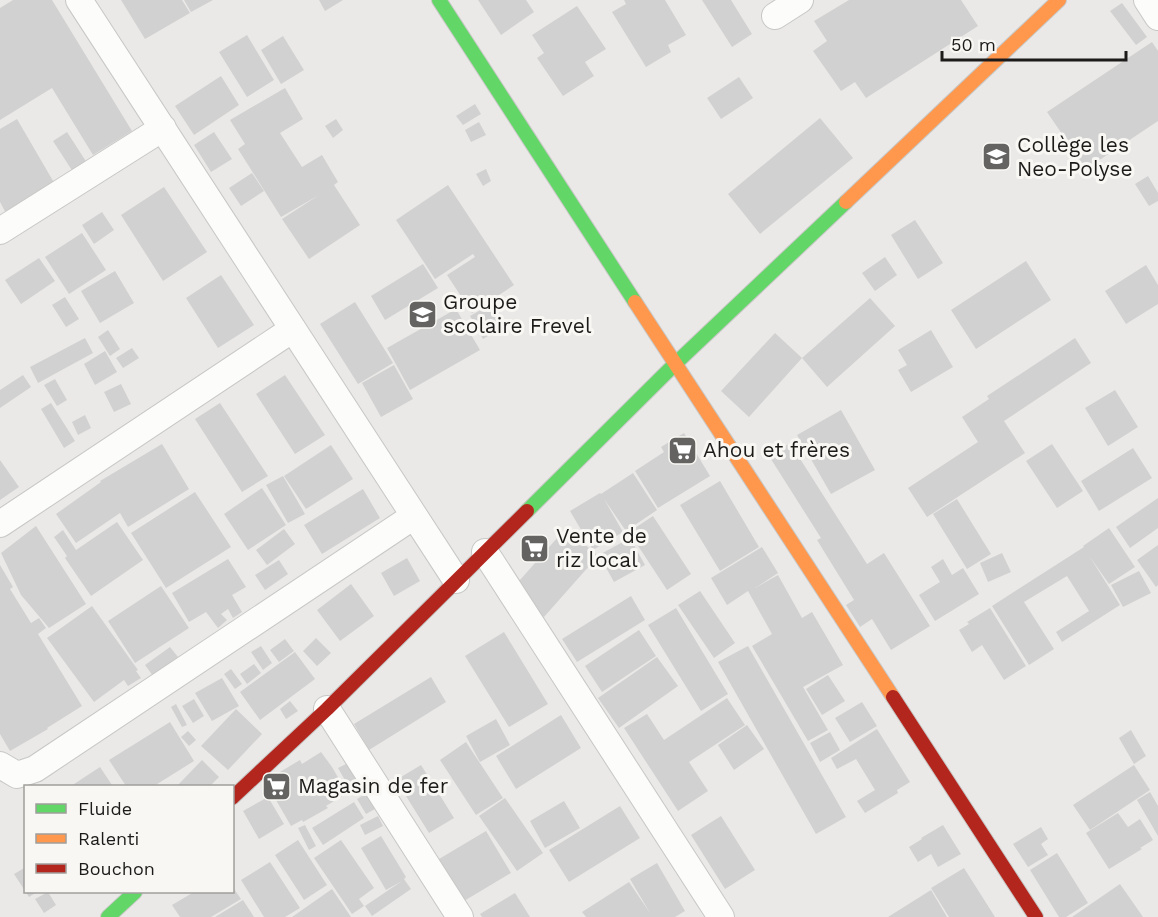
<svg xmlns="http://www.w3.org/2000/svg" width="1158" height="917" font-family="'Work Sans',sans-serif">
<rect width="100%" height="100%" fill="#eae9e7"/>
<!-- building -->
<path fill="#d2d1d1" d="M13 0H52L132 131 93 155 52 88 0 120V8Z
M121 0H182L190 13 145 39Z
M184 0H213L191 12Z
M319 0H343L325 11Z
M478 0H526L534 12 501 35Z
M624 0H665L686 35 668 45 671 52 646 67 612 12 626 4Z
M702 0H731L752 34 732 47Z
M849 0H961L978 26 866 98 855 82 841 91 813 51 827 41 814 21Z
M1122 3 1147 37 1136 45 1110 11Z
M577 6 606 49 585 62 594 76 563 96 537 58 544 53 532 35Z
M247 35 274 80 247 97 219 52Z
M283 36 304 70 281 84 261 50Z
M1152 42 1158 51V121L1086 169 1047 112Z
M221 76 239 105 194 135 175 106Z
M739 77 753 98 721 119 707 98Z
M285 88 303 119 280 133 302 167 322 155 338 182 334 185 360 225 309 259 282 219 319 195 281 217 238 149 245 144 230 120Z
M475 104 481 114 463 125 456 116Z
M820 118 853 158 760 234 728 194Z
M17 119 56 186 7 215 0 202V129Z
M336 119 343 130 333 138 325 126Z
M479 122 486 135 471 142 465 130Z
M67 132 89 166 75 175 53 141Z
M214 132 232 159 211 172 194 145Z
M486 169 491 181 483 186 476 174Z
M252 173 264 191 241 206 229 188Z
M1148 176 1158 193V201L1149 206 1135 184Z
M448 185 514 285 472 313 447 275 475 257 473 254 435 279 396 220Z
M164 187 207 252 163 281 121 215Z
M102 212 114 230 94 244 82 225Z
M915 220 943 263 918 279 891 235Z
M82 233 106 270 69 294 45 257Z
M885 257 897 275 875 291 862 273Z
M39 258 55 281 21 304 5 280Z
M1026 261 1051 300 976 349 951 310Z
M423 264 438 288 385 320 371 296Z
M1146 265 1158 285V304L1126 324 1105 291Z
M115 271 134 303 100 323 81 291Z
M221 275 254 325 218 348 186 298Z
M65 297 79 319 66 327 52 305Z
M870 298 895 326 827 387 802 358Z
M355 302 393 363 358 384 320 324Z
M491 304 503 327 483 339 470 316Z
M456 309 480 350 410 390 387 348Z
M108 330 120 349 110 356 98 337Z
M931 330 953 367 911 392 898 370 907 365 898 350Z
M775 333 802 358 749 417 721 391Z
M85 338 93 353 38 383 30 367Z
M1075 338 1091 363 1004 421 1025 453 927 517 908 488 978 442 962 417 989 399 987 396Z
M132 348 139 358 123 368 116 358Z
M105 351 117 372 95 385 84 364Z
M394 365 413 399 381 417 362 383Z
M23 375 31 387 0 408V390Z
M285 375 325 435 295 454 256 394Z
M55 379 67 400 57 406 44 385Z
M121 384 131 404 114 412 104 392Z
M1115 390 1138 427 1108 446 1085 408Z
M51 403 75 441 64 448 41 409Z
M220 403 268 476 242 492 195 419Z
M841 410 875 470 831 494 797 435Z
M85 415 91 428 78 435 72 422Z
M684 433 710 476 658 508 635 471 664 452 661 447Z
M790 443 867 564 884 553 930 626 891 650 872 619 860 627 846 605 854 600 817 540 821 538 769 456Z
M162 444 189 489 128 527 120 513 76 543 56 514 101 482 100 481Z
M1052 444 1083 491 1057 508 1026 461Z
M331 445 353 479 306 509 284 476Z
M1133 448 1152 478 1099 511 1081 481Z
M0 460 19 487 0 500Z
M633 473 657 510 626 531 604 499 623 532 593 550 570 511 600 493 601 494Z
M283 476 305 514 288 523 266 485Z
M720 481 759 547 720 571 680 505Z
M262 488 286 525 248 550 224 514Z
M363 489 380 518 322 554 304 525Z
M195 492 231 547 166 588 131 533Z
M1158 498V528L1130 548 1116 527Z
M957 499 991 554 967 569 933 514Z
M653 516 691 574 667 590 629 532Z
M117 522 143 560 91 596 65 558 67 556 54 537 63 530 76 550Z
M36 526 86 604 49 628 21 595 1 553Z
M566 528 598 556 544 617 512 589Z
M1109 528 1135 567 1109 584 1090 557 1120 605 1062 642 1056 632 1089 611 1067 576 1024 602 1054 649 1029 665 992 606 1084 547 1083 546Z
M284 529 295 544 267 565 256 550Z
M630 538 645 565 614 582 599 555Z
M1158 545V585L1156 587 1137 560Z
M762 547 778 573 755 588 778 575 802 618 812 612 843 665 803 687 828 730 808 741 752 646 772 634 748 591 727 605 711 578Z
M1002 553 1011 572 988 582 980 563Z
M407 558 420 581 394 596 381 573Z
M228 559 246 587 232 595 242 612 233 618 228 609 221 614 227 620 218 628 206 612 189 622 172 593Z
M943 559 952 575 963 568 979 594 935 621 919 595 940 582 931 567Z
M279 560 288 574 265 590 255 575Z
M0 565 13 587 10 589 31 623 39 618 46 628 38 634 82 706 47 728 48 729 10 751 0 734Z
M1139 571 1151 593 1123 607 1111 585Z
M351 584 374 616 340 641 317 610Z
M161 586 189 628 135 663 108 621Z
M700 591 735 643 714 658 678 605Z
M631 596 645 620 577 662 562 639Z
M92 606 138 670 136 671 141 678 128 686 124 680 94 702 47 638Z
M676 608 728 694 701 711 648 625Z
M990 608 1026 666 1004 680 982 645 972 652 959 630 969 624 967 622Z
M639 630 656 656 602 692 585 666Z
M504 632 548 704 509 727 465 656Z
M316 638 331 653 317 666 303 651Z
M285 639 294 651 279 662 270 650Z
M261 646 272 663 263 670 251 652Z
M748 646 846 817 816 834 718 662Z
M170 647 178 657 153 676 145 665Z
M295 652 315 679 260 720 240 692Z
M657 657 678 686 619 728 598 698Z
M254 664 261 673 247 684 240 674Z
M231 669 242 684 235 689 224 674Z
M828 675 845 701 822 715 806 689Z
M431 677 446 702 369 750 354 724Z
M222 678 239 706 212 721 195 693Z
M727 698 745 725 689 762 708 791 678 811 624 728 647 714 664 740Z
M194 699 204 716 193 723 182 706Z
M290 701 298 711 286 719 280 709Z
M862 702 877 726 850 742 835 718Z
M176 704 187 725 182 727 171 707Z
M236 709 262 734 228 770 201 746Z
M561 715 581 748 516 789 496 756Z
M496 719 510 745 480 762 466 736Z
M170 722 194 761 154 786H126L109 760Z
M747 725 764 749 734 770 718 745Z
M877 729 910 782 897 790 898 793 865 813 857 801 875 790 856 759 837 769 831 758Z
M1131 730 1146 756 1134 764 1119 738Z
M188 731 196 740 189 746 181 737Z
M830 732 840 750 820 762 810 743Z
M466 742 503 798 476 815 440 760Z
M321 752 332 767 347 793 326 806 328 808 303 822 302 820 291 826 276 800 287 794 275 775 300 760 302 764Z
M202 760 219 777 210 786H177Z
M348 763 360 784 350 789 338 768Z
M421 765 454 818 429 833 396 780Z
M1134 765 1150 790 1090 830 1073 805Z
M100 767 112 785 109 786H71Z
M1150 792 1158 806V836L1137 800Z
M367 793 375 809 366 814 357 799Z
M268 797 284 824 259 839 243 811Z
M505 798 543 853 517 871 479 816Z
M564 801 580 828 545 848 530 821Z
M354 802 364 818 323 845 312 828Z
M620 806 640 838 569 882 549 850Z
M1118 813 1128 827 1140 819 1153 840 1140 848 1142 849 1109 869 1086 833Z
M378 816 383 826 365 835 360 825Z
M721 816 755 870 725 889 691 835Z
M305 825 316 846 309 850 298 828Z
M943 825 961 854 938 867 931 854 918 862 909 847 922 839 921 838Z
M1041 827 1048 839 1041 844 1048 855 1028 867 1013 844Z
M486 831 511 873 464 901 439 859Z
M381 836 406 877 404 879 411 889 372 916 365 906 402 881 386 890 361 848Z
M298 840 327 885 304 900 275 855Z
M341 840 374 888 359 899 364 906 352 914 314 858Z
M1057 853 1088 903 1066 917H1059L1030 870Z
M270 862 300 908 285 917H264L241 880Z
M657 863 685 911 675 917H586L582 912 629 882 650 913 630 879Z
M26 867V892H37L29 897 14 874Z
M964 868 995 917H949L931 888Z
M1120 884 1143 917H1072Z
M232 886 241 899 211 917H180L172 905 194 892H232Z
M332 889 351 917H292Z
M931 890 947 917H888Z
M48 892 56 905 44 913 35 899Z
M515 893 530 917H482L480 914Z
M243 900 254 917H215Z"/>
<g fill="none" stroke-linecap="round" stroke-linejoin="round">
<defs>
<path id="street" d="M79 0 456 580
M1147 0 1158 17
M775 16 800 0
M0 231 163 128
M0 524 293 329
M485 552 721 917
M327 709 460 917
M0 765 17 775 35 769 414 516"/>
<path id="fast" d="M439 0 635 302
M527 511 676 363 846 202
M108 917 135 892"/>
<path id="slow" d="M846 202 1059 0
M635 302 893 697"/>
<path id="jam" d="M893 697 1036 917
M232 798 327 709 527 511"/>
</defs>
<!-- street casing -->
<use href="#street" stroke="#c7c7c5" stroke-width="28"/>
<!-- fast casing -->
<use href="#fast" stroke="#c7c7c5" stroke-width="16"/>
<!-- slow casing -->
<use href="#slow" stroke="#c7c7c5" stroke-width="16"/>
<!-- jam casing -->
<use href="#jam" stroke="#c7c7c5" stroke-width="16"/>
<!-- street -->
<use href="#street" stroke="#fcfcfb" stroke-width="26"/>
<!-- fast -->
<use href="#fast" stroke="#63d668" stroke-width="14"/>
<!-- slow -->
<use href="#slow" stroke="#ff974d" stroke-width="14"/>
<!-- jam -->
<use href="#jam" stroke="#b3261e" stroke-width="14"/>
</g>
<!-- icons -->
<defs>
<symbol id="school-square" viewBox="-11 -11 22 22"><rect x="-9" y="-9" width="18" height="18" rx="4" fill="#646362" stroke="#f8f7f3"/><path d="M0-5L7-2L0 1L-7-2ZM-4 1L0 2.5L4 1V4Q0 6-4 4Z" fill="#fff"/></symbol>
<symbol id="supermarket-square" viewBox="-11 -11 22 22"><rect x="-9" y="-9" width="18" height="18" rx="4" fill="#646362" stroke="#f8f7f3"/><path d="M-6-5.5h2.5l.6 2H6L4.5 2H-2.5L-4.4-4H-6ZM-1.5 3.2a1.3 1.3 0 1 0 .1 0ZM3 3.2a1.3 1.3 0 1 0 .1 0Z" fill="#fff"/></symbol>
</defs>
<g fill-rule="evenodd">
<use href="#school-square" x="980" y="140" width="33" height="33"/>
<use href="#school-square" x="406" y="298" width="33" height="33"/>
<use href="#supermarket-square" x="666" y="434" width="33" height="33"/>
<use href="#supermarket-square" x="518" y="532" width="33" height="33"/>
<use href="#supermarket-square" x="260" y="770" width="33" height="33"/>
</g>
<g text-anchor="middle" stroke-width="6" stroke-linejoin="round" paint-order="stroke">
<!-- poi labels -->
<g font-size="21" fill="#1c1b1a" stroke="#f8f7f3" text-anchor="start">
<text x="1017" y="152">Collège les<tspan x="1017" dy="24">Neo-Polyse</tspan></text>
<text x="443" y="309">Groupe<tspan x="443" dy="24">scolaire Frevel</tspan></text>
<text x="703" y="457">Ahou et frères</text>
<text x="556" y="543">Vente de<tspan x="556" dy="24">riz local</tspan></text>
<text x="298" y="793">Magasin de fer</text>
</g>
</g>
<!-- legend -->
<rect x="24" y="785" width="210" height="108" fill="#f8f7f3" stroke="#a09f9c" stroke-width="1.5"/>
<rect x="36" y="804" width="30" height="9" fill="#63d668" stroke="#a09f9c" stroke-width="1.5"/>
<text x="78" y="815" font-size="18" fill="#1c1b1a">Fluide</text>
<rect x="36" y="834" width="30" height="9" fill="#ff974d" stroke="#a09f9c" stroke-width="1.5"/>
<text x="78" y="845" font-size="18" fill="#1c1b1a">Ralenti</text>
<rect x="36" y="864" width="30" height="9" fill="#b3261e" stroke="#a09f9c" stroke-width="1.5"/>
<text x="78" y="875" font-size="18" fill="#1c1b1a">Bouchon</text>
<!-- scale -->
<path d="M942 51v9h184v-9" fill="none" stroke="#1c1b1a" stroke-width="3"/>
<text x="951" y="51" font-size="18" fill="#1c1b1a" stroke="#f8f7f3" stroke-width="4.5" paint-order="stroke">50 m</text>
</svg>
